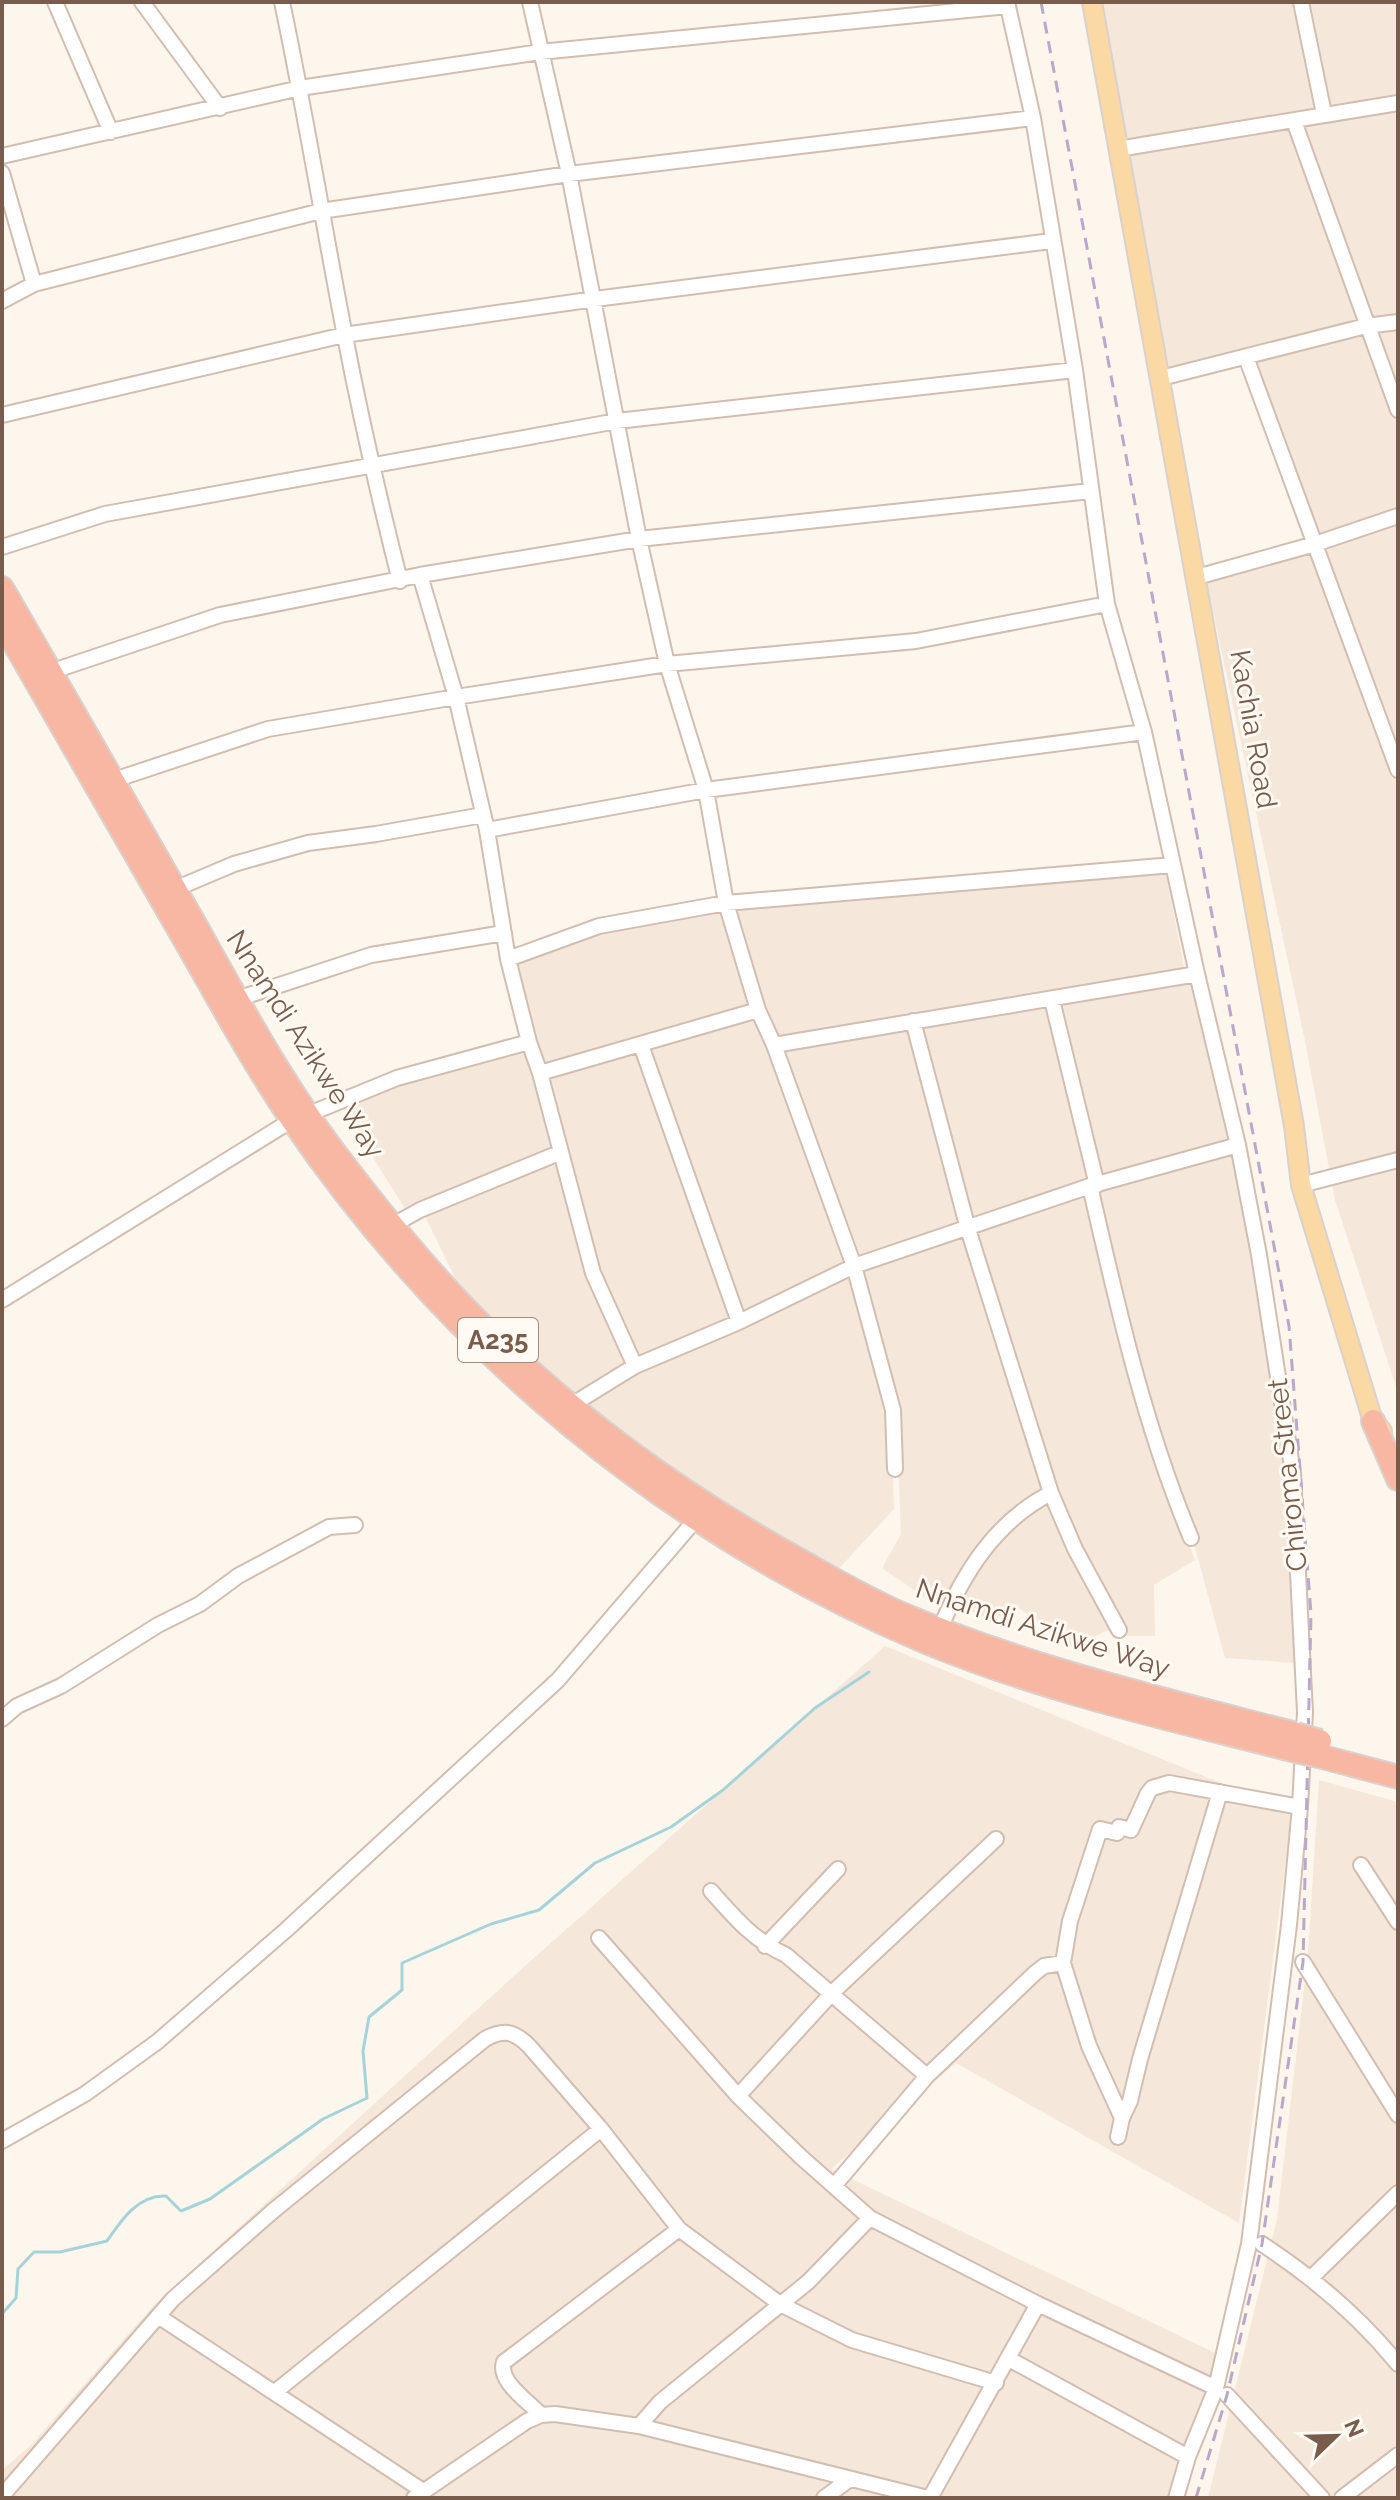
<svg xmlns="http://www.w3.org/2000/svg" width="1400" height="2500" font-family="Raleway,sans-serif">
<rect width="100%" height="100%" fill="#fdf6ec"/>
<!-- residential -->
<path fill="#f5e8da" d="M1081 2H1398V1393L1335 1200 1304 1036 1205 575 1309 545 1242 361 1156 390 1139 321 1100 83Z
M1166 870 1185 974 778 1041 761 1009 729 911Z
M724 907 755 1008 546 1071 532 1045 513 966 606 929Z
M1194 977 1236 1144 1099 1182 1055 1002Z
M1050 1001 1093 1182 969 1227 915 1023Z
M757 1012 850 1266 740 1318 645 1048Z
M912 1023 965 1228 857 1263 779 1047Z
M528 1047 556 1153 407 1212 338 1101Z
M640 1047 736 1320 634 1360 592 1265 542 1075Z
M1235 1147 1284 1454 1295 1663 1225 1658 1194 1544 1172 1483 1129 1338 1095 1187Z
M557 1157 633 1365 573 1401 514 1350 458 1284 422 1210Z
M1088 1188 1165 1484 1195 1560 1154 1585 1155 1636H1126L1076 1547 969 1230Z
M966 1231 1049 1491 1030 1501 942 1609 882 1568 901 1534 896 1411 859 1267Z
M852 1268 891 1409 894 1509 834 1574 667 1470 583 1401 635 1368Z
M1050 1494 1116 1627 1070 1646 1015 1605 993 1621 952 1603 981 1554Z
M885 1646 1292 1812 1239 2223 956 2063 831 2169 1226 2358 1178 2498H2V2470L32 2444 153 2306 516 1974Z
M1319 1780 1398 1802V2498H1208L1277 2219 1308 1954Z"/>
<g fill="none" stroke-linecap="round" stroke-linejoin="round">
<!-- stream -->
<path stroke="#a5d3da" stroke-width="3" d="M2 2314 16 2298 18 2269 34 2252H60L107 2241C122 2219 138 2195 166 2196L181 2211 210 2199 323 2119 367 2098 363 2051 369 2017 402 1990V1963L491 1924 539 1910 595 1863 671 1827 723 1790 815 1708 869 1672"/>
<defs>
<path id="minor" d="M55 2 111 132
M142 2 220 108
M282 2C305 111 323 222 344 331 360 415 379 498 400 581
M530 2 569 174 639 539 667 664 706 790 726 903 758 1010 774 1045 854 1266 893 1410 895 1469
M1007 2 1033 118 1075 370 1107 604 1144 732 1197 974 1238 1145 1259 1255 1293 1473 1305 1712 1300 1807 1289 1925 1249 2244 1216 2388 1188 2457 1176 2498
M1301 2 1324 114
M1294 121 1398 410
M1118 149 1398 103
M2 156 300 88 540 52 1008 6
M2 173 34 284
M2 301 34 284 321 211 569 174 1033 118
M1246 357 1398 770
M1161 378 1366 326 1398 322
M2 415 344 335 595 299 1051 241
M2 547 105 514 617 421 1075 370
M420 575 456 697 487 830 508 959 529 1042 540 1073 593 1273 635 1366
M1197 577 1315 544 1398 516
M50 672 220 615 420 575 639 539 1091 491
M114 780 268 729 456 697 667 664 916 641 1107 604
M487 830 706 790 1144 732
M175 889 234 864 308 843 376 834 483 815
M508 959 599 926 726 903 1173 865
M237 999 371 955 504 933
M1052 1000 1097 1185
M913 1021 968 1229 1051 1493 1075 1549 1119 1630
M641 1045 739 1322
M774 1045 1197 974
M540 1073 758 1010
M309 1114 397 1078 529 1042
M1301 1185 1398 1160
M1090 1186C1117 1305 1144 1425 1191 1538
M393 1225 420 1210 559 1153
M2 1300 292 1120
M570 1406 635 1366 739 1322 854 1266 1090 1186 1238 1145
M940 1629C963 1573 996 1521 1051 1493
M2 1719 17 1706 61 1686 158 1625 200 1604 238 1576 329 1527 355 1525
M1361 1865 1398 1922
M711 1891C734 1917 753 1940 786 1955L927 2076
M599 1938 738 2096 801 2157 870 2218 1038 2304 1216 2388
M765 1946 838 1869
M1303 1962 1398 2115
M1063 1963 1089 2046 1122 2118 1118 2137
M738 2096 833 1992 996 1839
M1122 2118 1130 2101 1140 2059 1220 1792
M2 2141 85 2094 157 2042 286 1930 558 1680 697 1518
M834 2186 927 2076 1035 1973 1044 1966 1063 1963 1070 1921 1100 1829 1117 1833 1119 1827 1131 1830 1148 1793 1152 1788 1169 1783 1300 1807
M1262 2244C1314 2278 1358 2315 1398 2364
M1312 2277 1398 2193
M158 2316 423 2491
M1009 2359 1188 2457
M275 2392 601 2129
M1227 2395 1322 2498
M541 2415C529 2402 497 2381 504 2362L679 2229
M639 2426 660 2402 808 2282 870 2218
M2 2496 173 2299 273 2211 485 2039C504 2029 514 2031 529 2046L601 2129 679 2229 780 2304 852 2340 996 2383
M414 2498 527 2421 541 2415 555 2414 639 2426 928 2498
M824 2498 850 2479
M930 2498 1038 2304
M1342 2498 1398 2455"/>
<path id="major" d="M1092 2 1294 1126 1301 1185 1373 1421 1382 1431"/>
<path id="highway" d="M2 588C66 698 129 809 192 919 239 1003 285 1090 345 1166 381 1213 420 1261 462 1305 560 1407 677 1493 801 1561 832 1579 864 1597 897 1612 1025 1667 1161 1699 1296 1734
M2 622C62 726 122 830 182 935 218 997 252 1062 293 1121 449 1349 669 1533 924 1641 1044 1691 1171 1719 1296 1751
M1373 1421 1398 1479
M1319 1756 1398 1777"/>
</defs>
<!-- minor casing -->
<use href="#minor" stroke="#d1beb0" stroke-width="18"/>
<!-- major casing -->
<use href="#major" stroke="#dad1cd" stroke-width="22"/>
<!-- highway casing -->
<use href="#highway" stroke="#dad1cd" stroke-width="26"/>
<!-- minor -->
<use href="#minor" stroke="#fff" stroke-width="14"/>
<!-- major -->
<use href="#major" stroke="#fbd9a5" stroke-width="18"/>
<!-- highway -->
<use href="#highway" stroke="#f7b7a3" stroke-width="22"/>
<!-- rail -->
<path stroke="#b9a8c9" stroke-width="3" stroke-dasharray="12 8" stroke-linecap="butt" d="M1041 2 1289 1326 1311 1614 1303 1962 1262 2244 1227 2395 1196 2498"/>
<defs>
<path id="highway-bridge" d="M1296 1734 1320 1741
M1296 1751 1319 1756"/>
</defs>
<!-- highway-bridge casing -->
<use href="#highway-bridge" stroke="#dad1cd" stroke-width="26" stroke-linecap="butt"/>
<!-- highway-bridge -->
<use href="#highway-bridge" stroke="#f7b7a3" stroke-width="22"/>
</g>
<g text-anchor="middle" stroke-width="6" stroke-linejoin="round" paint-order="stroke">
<!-- shield labels -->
<rect fill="#fffaf3" stroke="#a28b7f" stroke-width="2" x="458" y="1318" width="80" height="44" rx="6"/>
<g font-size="26" font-weight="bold" fill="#7a5c4d">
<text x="498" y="1349">A235</text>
</g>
<!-- street labels -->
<g font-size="28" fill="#7a5c4d" stroke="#fffaf3">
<text transform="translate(1254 729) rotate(80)" y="10">Kachia Road</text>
<text transform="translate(306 1044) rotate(57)" y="10">Nnamdi Azikwe Way</text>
<text transform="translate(1287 1475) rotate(-96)" y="10">Chiroma Street</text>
<text transform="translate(1043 1628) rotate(18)" y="10">Nnamdi Azikwe Way</text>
</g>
</g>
<!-- border -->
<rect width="1400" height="2500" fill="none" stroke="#7a5c4d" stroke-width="8"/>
<!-- north arrow -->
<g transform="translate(1336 2436) rotate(67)" stroke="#fffaf3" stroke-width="6" paint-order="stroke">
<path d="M0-6L14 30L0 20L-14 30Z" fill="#7a5c4d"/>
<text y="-12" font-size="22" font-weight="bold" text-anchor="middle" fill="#7a5c4d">N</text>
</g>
</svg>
